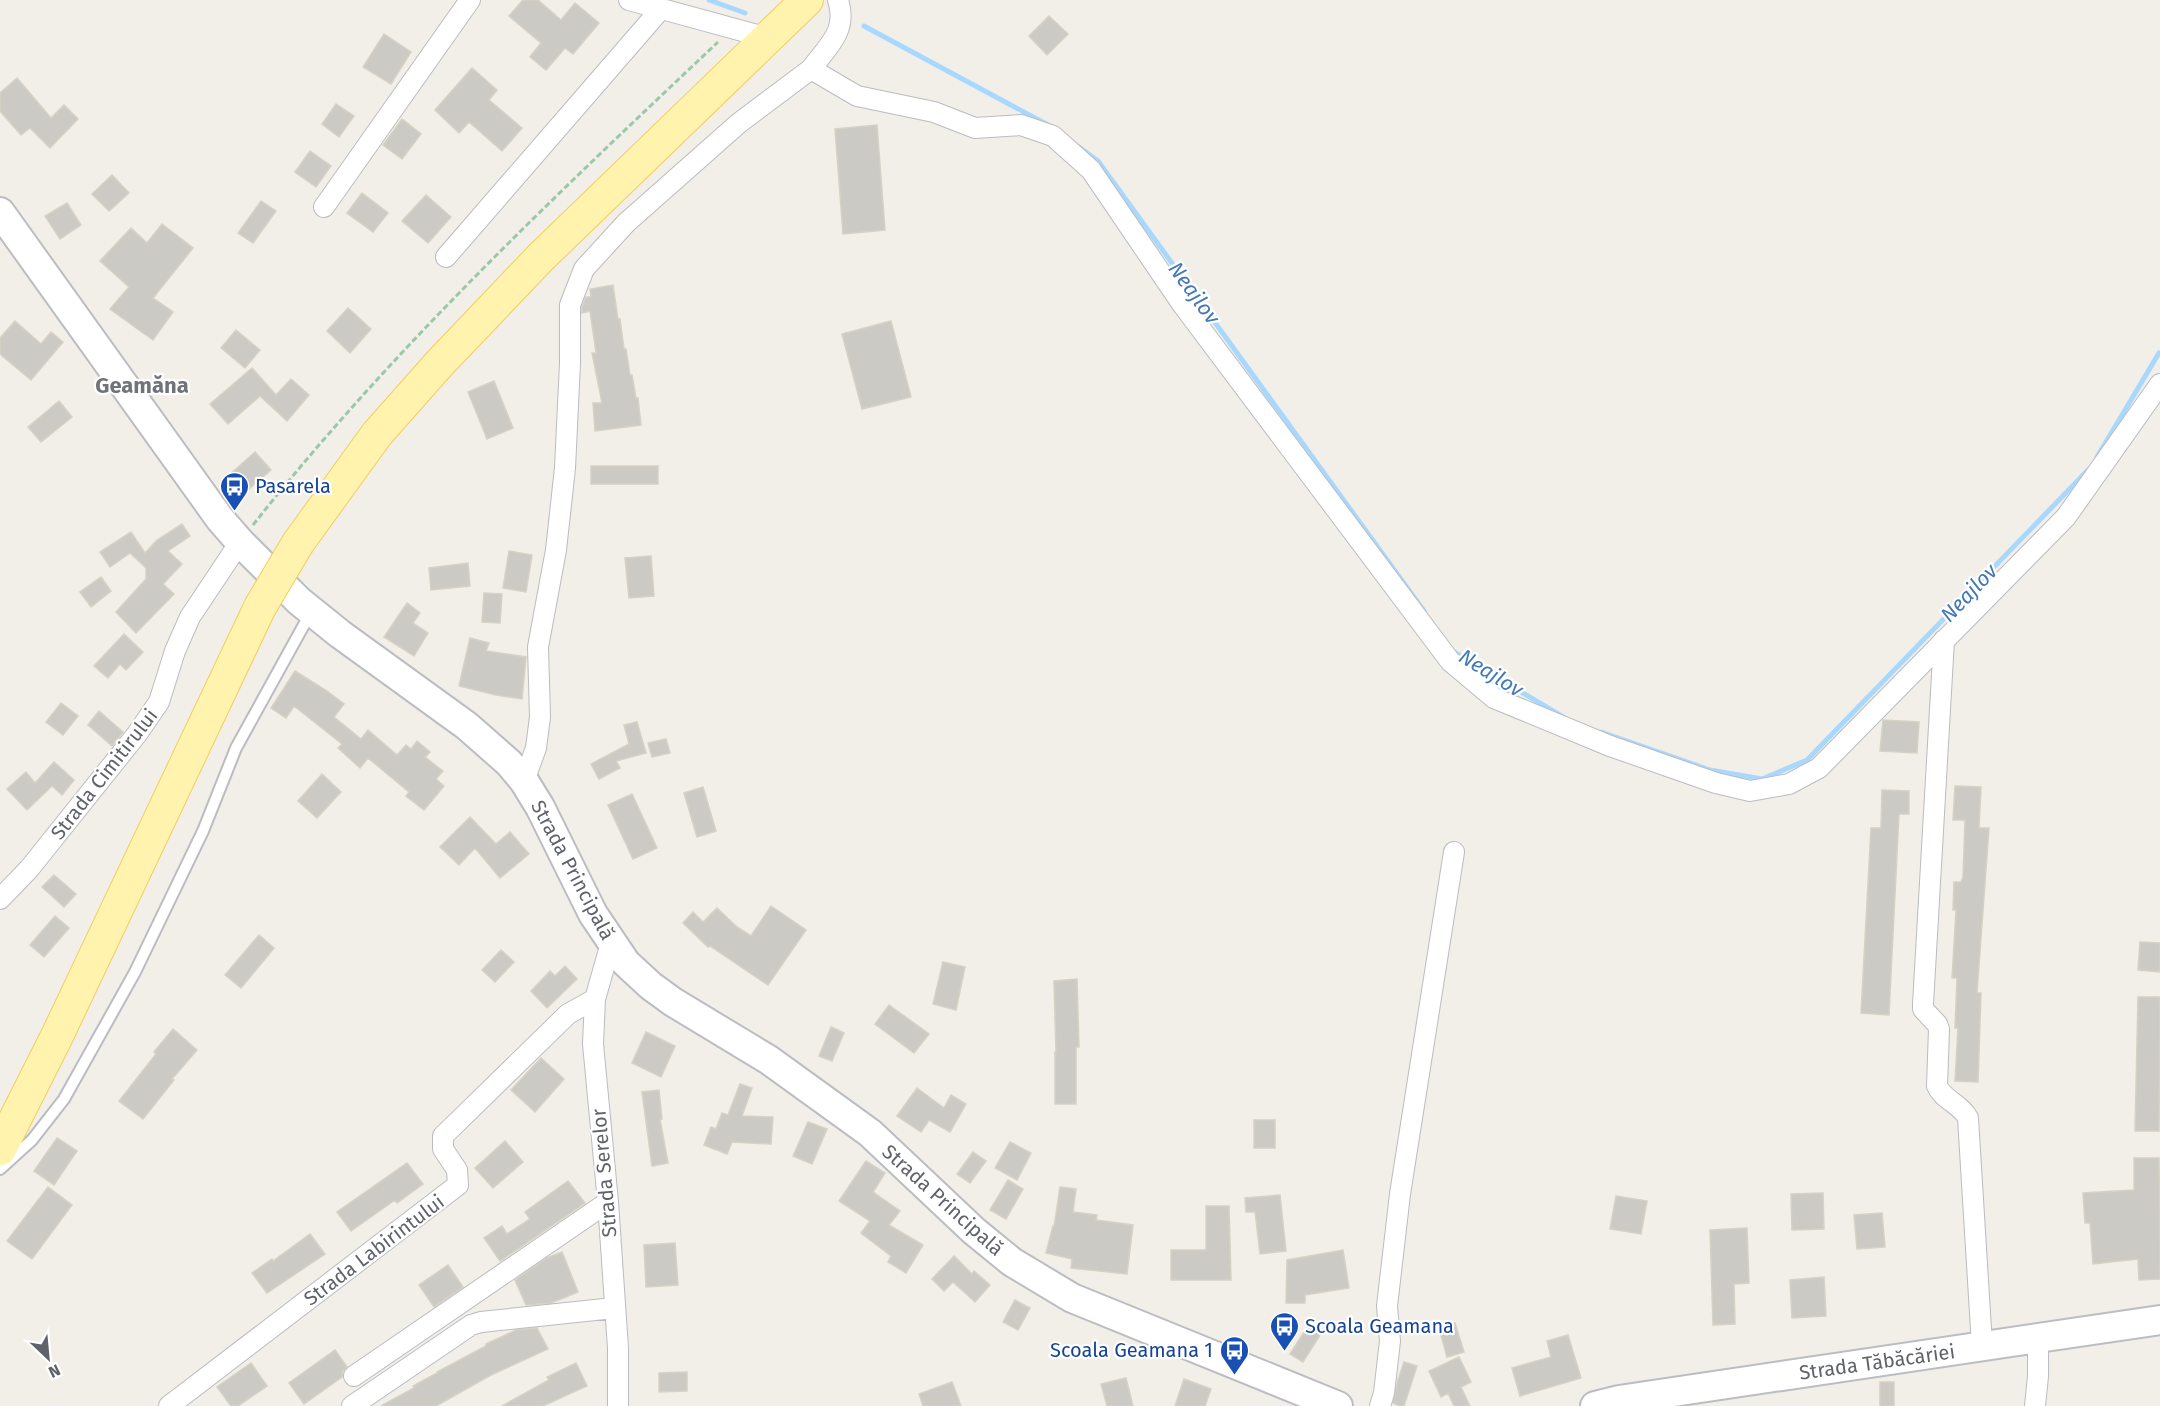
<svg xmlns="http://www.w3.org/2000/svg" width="2160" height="1406" font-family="'Fira Sans',sans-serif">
<rect width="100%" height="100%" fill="#f1efe7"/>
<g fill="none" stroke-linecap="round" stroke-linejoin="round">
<!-- stream -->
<path stroke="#a9d8ff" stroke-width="5" d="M709 0 745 13
M864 26 1050 126
M1079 147 1098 161 1424 611
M2097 457 2159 353
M1454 652 1565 718
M1601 732 1710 770 1762 779 1807 760 2088 470"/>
</g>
<!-- building -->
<path fill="#cccac4" stroke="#d6d1c5" stroke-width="1.5" d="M523 0H538L561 20 575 3 599 23 573 54 565 48 546 70 530 57 541 43 509 16Z
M1049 16 1068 34 1047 55 1029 36Z
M384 34 411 52 391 84 363 67Z
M472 68 497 90 489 100 522 128 502 151 469 122 459 133 435 110Z
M17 78 51 118 64 105 78 119 50 148 30 128 21 135 0 111V93Z
M336 104 354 116 339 137 322 124Z
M402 119 421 134 402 159 383 145Z
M877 125 885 230 843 234 835 129Z
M310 151 331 166 316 187 295 172Z
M112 175 129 193 109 211 92 194Z
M362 193 388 213 373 232 347 213Z
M426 195 451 217 428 243 402 221Z
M261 201 276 211 253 243 238 233Z
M67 203 81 225 60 239 45 216Z
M162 224 193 248 153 298 173 312 153 340 110 309 129 287 100 261 131 228 147 243Z
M613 285 618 319H620L624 349H626L630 375H632L636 398H638L641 425 595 431 593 403H602L592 353H596L590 311 582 313V307L586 297H591L590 289Z
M348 308 371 329 350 353 327 331Z
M15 321 41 344 51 332 63 342 31 380 0 354V338Z
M891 321 911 397 862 409 842 334Z
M236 330 260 350 245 368 221 348Z
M252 368 276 395 291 379 309 395 287 421 260 396 228 424 210 404Z
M494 381 513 428 487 439 468 392Z
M59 401 72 417 41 442 28 427Z
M255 452 271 470 242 495 227 477Z
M591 466H658V484H591Z
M182 524 190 536 168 551 182 564 163 584 174 594 136 633 116 612 146 579V568L130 553 110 567 100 552 131 532 145 553 157 540Z
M509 551 532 555 526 592 503 588Z
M651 556 654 596 629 598 625 558Z
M468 563 470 586 431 590 429 568Z
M101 577 111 591 91 607 80 592Z
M484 593 502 594 500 623 482 622Z
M407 603 420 613 413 623 428 633 414 656 384 637Z
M124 634 143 652 126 670 120 664 108 678 94 666Z
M470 638 489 643 486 651 526 657 522 699 496 695 459 686Z
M295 671 327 691 344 704 334 717 361 739 368 730 397 755 406 745 411 749 417 741 430 752 425 757 443 771 436 779 444 786 424 810 406 796 409 792 368 758 360 768 338 748 342 744 294 706 286 718 271 708Z
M61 703 78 716 63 735 46 722Z
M99 711 123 732 112 746 88 725Z
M1883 720 1919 722 1917 753 1880 751Z
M637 722 646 753 616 761 620 768 599 779 591 764 629 744 624 725Z
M666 739 670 753 652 757 648 743Z
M54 762 74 780 62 795 52 786 27 810 7 789 26 772 35 783Z
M322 774 341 792 317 818 298 801Z
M1955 786 1981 787 1979 828H1989L1977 993H1981L1978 1082 1955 1081 1958 1028H1955L1957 978H1952L1956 910H1953L1954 882H1961L1963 877 1965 820H1953Z
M703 787 716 831 697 837 684 793Z
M1882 790 1909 791V814H1899L1889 1015 1861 1013 1871 828H1881Z
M632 794 657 848 633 859 608 805Z
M470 817 496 844 510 832 529 854 500 878 475 848 459 865 440 847Z
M54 875 76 894 64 907 42 887Z
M771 906 806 930 768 985 710 946 708 947 683 923 693 912 703 922 717 908 737 927 751 936Z
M55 916 69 928 44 957 30 945Z
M259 935 274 948 241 988 225 975Z
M2140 942 2160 943V972L2138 970Z
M501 950 514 962 495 982 482 970Z
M943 962 965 967 956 1010 933 1004Z
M565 966 577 979 547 1008 531 991 550 971 555 976Z
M1077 979 1079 1047H1076V1104H1055V1052H1056L1054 981Z
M2138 997H2160L2159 1131H2135Z
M889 1005 929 1034 914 1053 875 1024Z
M831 1027 844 1033 832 1061 819 1056Z
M173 1029 197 1050 172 1079 174 1080 143 1119 119 1101 156 1054 154 1052Z
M646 1032 675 1046 661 1077 632 1063Z
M541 1058 564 1079 535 1112 511 1090Z
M740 1084 752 1088 742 1116 773 1117 771 1144 732 1142 727 1154 704 1145 711 1127 716 1129 722 1113 728 1115Z
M917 1088 944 1108 951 1095 966 1104 950 1132 929 1120 921 1132 897 1116Z
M659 1090 662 1119H660L668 1163 652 1166 642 1092Z
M1254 1120H1275V1148H1254Z
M808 1122 827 1129 812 1164 793 1156Z
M57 1138 77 1151 54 1185 34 1171Z
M505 1141 523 1162 493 1188 475 1168Z
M1010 1142 1031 1153 1017 1180 995 1168Z
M973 1152 986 1161 970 1183 957 1174Z
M2134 1158H2159L2160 1279 2139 1280 2138 1259 2093 1264 2090 1223H2085L2083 1193 2134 1190Z
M866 1161 885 1173 873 1192 900 1211 889 1225 923 1245 906 1273 888 1262 891 1256 861 1233 870 1221 839 1201Z
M407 1163 423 1184 397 1203 395 1200 351 1231 337 1212Z
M1008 1180 1023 1189 1006 1219 990 1210Z
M568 1181 585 1203 500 1261 484 1238 502 1226 507 1234 530 1219 525 1212Z
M48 1187 72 1205 32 1259 7 1241Z
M1060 1187 1076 1189 1073 1212 1097 1215 1096 1220 1133 1225 1127 1274 1071 1268 1072 1259 1046 1253 1053 1226 1054 1227Z
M1823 1193 1824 1229 1792 1230 1791 1194Z
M1280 1195 1286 1251 1260 1254 1255 1212H1246L1245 1198Z
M1616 1196 1647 1201 1641 1234 1610 1229Z
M1206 1206H1229L1231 1280H1171V1250H1206Z
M1882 1213 1885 1247 1857 1249 1854 1215Z
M1747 1228 1749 1283 1734 1284 1735 1324 1713 1325 1710 1230Z
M310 1234 325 1254 267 1293 252 1273 272 1259 273 1261Z
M675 1243 678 1285 646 1287 644 1245Z
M1343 1250 1349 1288 1305 1295V1303H1286L1287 1260Z
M562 1252 578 1292 551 1303 526 1305 515 1280 547 1258Z
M954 1256 972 1274 974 1271 990 1285 975 1302 953 1282 944 1291 932 1279Z
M448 1265 463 1287 434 1307 419 1285Z
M1824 1277 1826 1316 1792 1318 1790 1280Z
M1015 1300 1030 1308 1018 1330 1003 1322Z
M1455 1323 1464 1352 1447 1357 1439 1328Z
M1309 1324 1322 1332 1303 1362 1290 1354Z
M537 1328 548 1349 491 1375 436 1406H381L414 1388 413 1386 437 1373V1372L486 1346V1344L516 1330Z
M1568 1335 1581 1378 1520 1396 1512 1368 1551 1357 1547 1341Z
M335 1350 347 1367 343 1371 342 1377 304 1404 289 1383Z
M1459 1357 1471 1382 1461 1387 1470 1406H1454L1448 1393 1441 1397 1429 1371Z
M1404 1362 1417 1366 1404 1406H1400L1393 1403 1398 1380Z
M251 1363 267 1386 238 1406H231L217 1387Z
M576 1363 587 1386 543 1406H502L549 1380 547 1377Z
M687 1372V1391L659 1392V1373Z
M1126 1378 1133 1406H1107L1101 1384Z
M1184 1379 1211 1389 1205 1406H1175Z
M952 1382 961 1406H923L919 1394Z
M1880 1382H1894V1406H1880Z"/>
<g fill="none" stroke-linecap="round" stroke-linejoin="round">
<defs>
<path id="lane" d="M0 1169 32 1140 64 1099 135 972 203 831 236 748 311 612"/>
<path id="street" d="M629 0 768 38
M811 69C828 46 848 31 838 0
M324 207 470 0
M446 257 660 10
M1944 640 1923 1004V1009L1937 1024 1939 1029 1937 1086C1943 1100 1961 1104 1968 1118L1982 1346
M524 781 536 748 540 717 538 647 556 550 565 468 570 363V305L584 269 626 223 739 123 811 69 857 96 934 112 975 128 1021 125 1053 136 1091 170 1182 304 1450 661 1494 698 1610 746 1716 783 1750 791 1789 784 1819 768 2066 517 2160 384
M0 899 29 869 137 734 159 702 175 651 190 617 240 542
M611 943 595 999 593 1044 608 1202 618 1348V1406
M354 1376 608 1202
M169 1406 458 1185 457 1170 443 1149V1136L568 1014 595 999
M352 1406 471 1325 481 1322 614 1308
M1380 1406 1384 1393 1390 1341 1387 1306 1400 1194 1454 852
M2035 1406 2038 1376V1338"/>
<path id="secondary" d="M0 212 220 519 240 542 299 601 340 634 467 726 509 763 524 781 540 807 593 914 626 963 651 986 673 1002 769 1060 870 1133 974 1231 1012 1262 1072 1298 1338 1406
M1595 1406 1619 1400 2160 1320"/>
<path id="primary" d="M298 543 377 434 439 364 540 258 807 0
M0 1149 57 1036 260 607"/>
</defs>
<!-- lane casing -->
<use href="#lane" stroke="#babcc1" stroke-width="14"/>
<!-- street casing -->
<use href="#street" stroke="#babcc1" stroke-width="22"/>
<!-- secondary casing -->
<use href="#secondary" stroke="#bbbdc3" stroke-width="32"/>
<!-- primary casing -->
<use href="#primary" stroke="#f4cd5d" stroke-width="34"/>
<!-- path -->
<path stroke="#9bc8a9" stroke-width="3" stroke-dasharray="6 3" stroke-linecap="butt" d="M253 525C391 350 556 195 718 42"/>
<!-- lane -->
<use href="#lane" stroke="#fff" stroke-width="10"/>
<!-- street -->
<use href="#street" stroke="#fff" stroke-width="20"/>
<!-- secondary -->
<use href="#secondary" stroke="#fff" stroke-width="28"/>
<!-- primary -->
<use href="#primary" stroke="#fff3ae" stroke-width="32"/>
<defs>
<path id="primary-bridge" d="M260 607 298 543"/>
</defs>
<!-- primary-bridge casing -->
<use href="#primary-bridge" stroke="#f4cd5d" stroke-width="34" stroke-linecap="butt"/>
<!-- primary-bridge -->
<use href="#primary-bridge" stroke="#fff3ae" stroke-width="32"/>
</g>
<!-- icons -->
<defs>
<symbol id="bus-pin" viewBox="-11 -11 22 30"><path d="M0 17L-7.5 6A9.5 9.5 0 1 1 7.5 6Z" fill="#1a4fb4" stroke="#fff"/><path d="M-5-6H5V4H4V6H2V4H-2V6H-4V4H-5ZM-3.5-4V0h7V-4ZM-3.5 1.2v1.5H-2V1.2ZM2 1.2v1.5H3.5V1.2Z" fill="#fff"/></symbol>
</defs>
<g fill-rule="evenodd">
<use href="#bus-pin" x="218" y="470" width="33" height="45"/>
<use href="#bus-pin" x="1268" y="1310" width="33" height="45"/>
<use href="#bus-pin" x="1218" y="1334" width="33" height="45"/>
</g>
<g text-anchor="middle" stroke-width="4.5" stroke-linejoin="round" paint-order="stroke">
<!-- transit labels -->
<g font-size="20" fill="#164399" stroke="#fff" text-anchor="start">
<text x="255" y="493">Pasarela</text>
<text x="1305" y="1333">Scoala Geamana</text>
<text x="1213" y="1357" text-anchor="end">Scoala Geamana 1</text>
</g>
<!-- street labels -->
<g font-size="20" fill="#5f6268" stroke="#fff">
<text transform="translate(104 774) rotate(-52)" y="7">Strada Cimitirului</text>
<text transform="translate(573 870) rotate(62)" y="7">Strada Principală</text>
<text transform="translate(604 1173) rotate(-95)" y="7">Strada Serelor</text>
<text transform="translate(943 1200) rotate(42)" y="7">Strada Principală</text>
<text transform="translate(374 1250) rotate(-37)" y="7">Strada Labirintului</text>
<text transform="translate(1877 1362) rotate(-8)" y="7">Strada Tăbăcăriei</text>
</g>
<!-- water labels -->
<g font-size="21" font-style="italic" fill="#4278b5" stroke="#fff">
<text transform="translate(1194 293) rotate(54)" y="7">Neajlov</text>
<text transform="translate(1969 593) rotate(-46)" y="7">Neajlov</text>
<text transform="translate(1491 673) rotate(32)" y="7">Neajlov</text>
</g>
<!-- quarter labels -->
<g font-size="22" font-weight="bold" fill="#70747a" stroke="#fff">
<text x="142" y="393">Geamăna</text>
</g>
</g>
<!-- north arrow -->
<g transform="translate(48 1358) rotate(154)" stroke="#ffffff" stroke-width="4.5" paint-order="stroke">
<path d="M0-4.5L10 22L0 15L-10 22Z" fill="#5f6268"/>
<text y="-9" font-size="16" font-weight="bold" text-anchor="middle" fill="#5f6268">N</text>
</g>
</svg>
